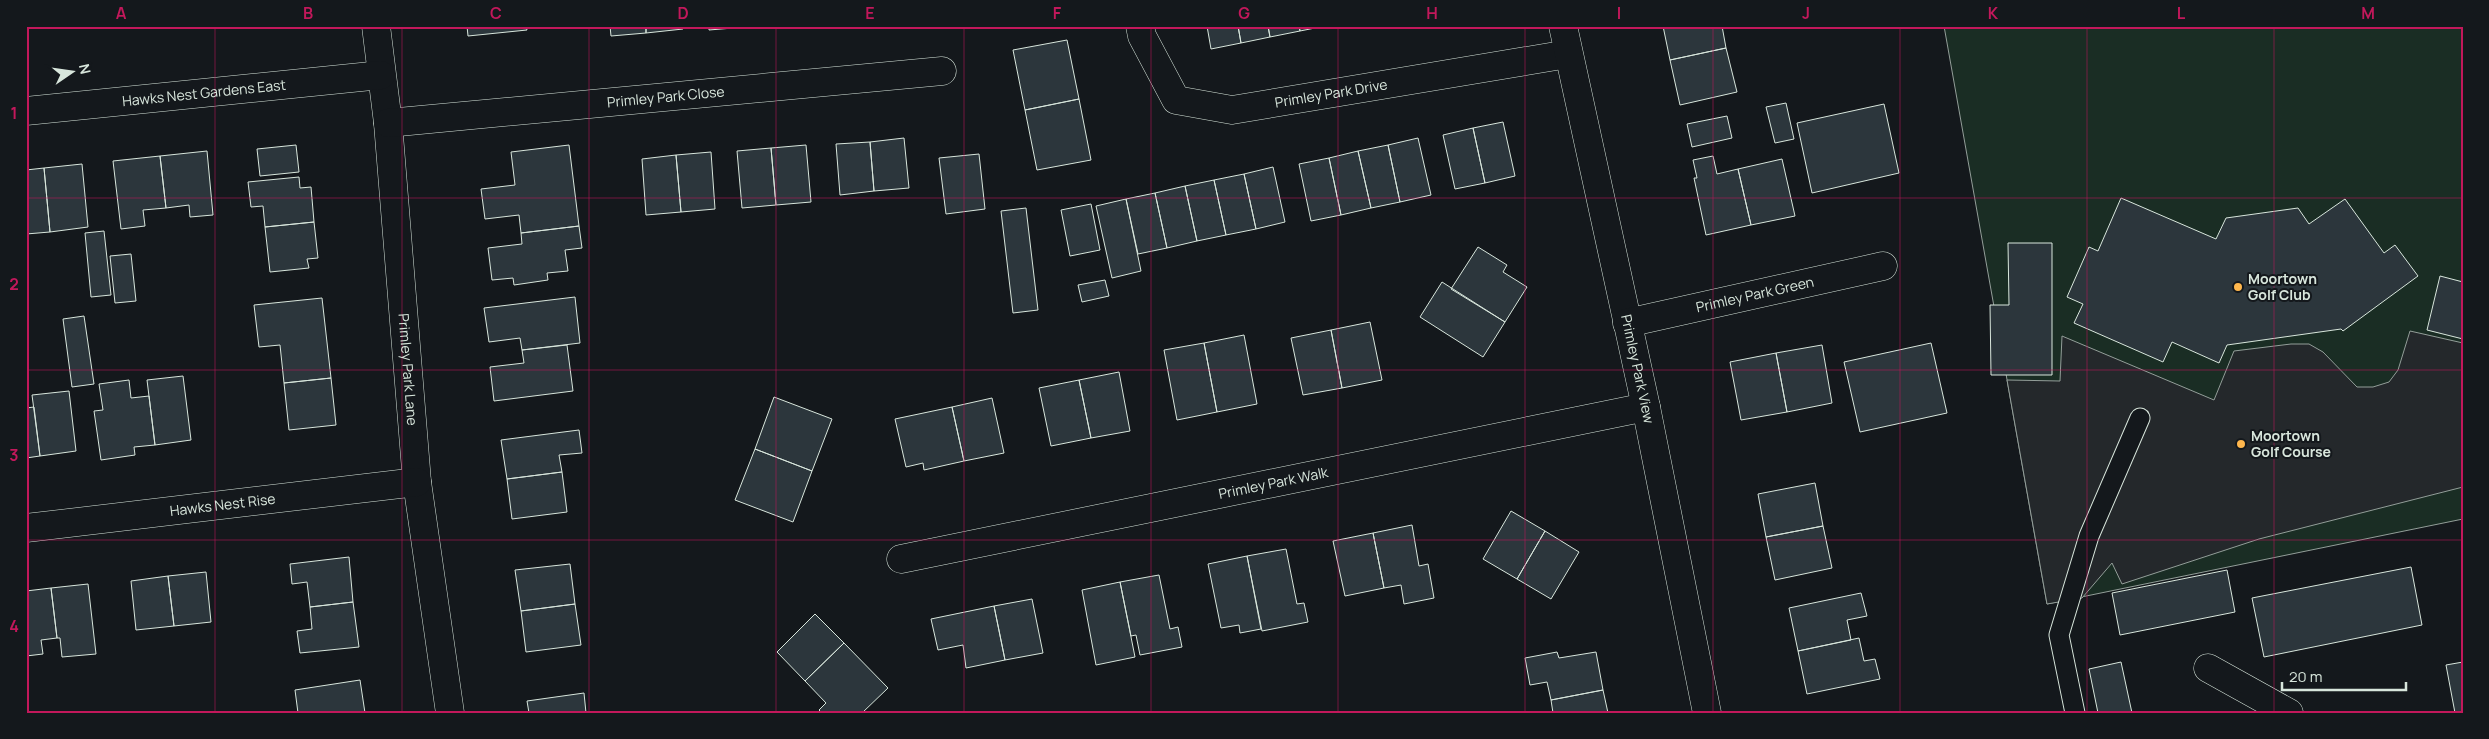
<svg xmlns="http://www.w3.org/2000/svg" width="2489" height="739" font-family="Manrope,sans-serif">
<rect width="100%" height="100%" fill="#14181c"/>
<!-- green -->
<path fill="#1a2d24" stroke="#939e99" d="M1944 26H2463V519L2047 604Z"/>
<!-- parking -->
<path fill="#24282b" stroke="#939e99" d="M2410 331 2463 343V487L2259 539 2122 584 2112 563 2082 598 2047 604 2007 380 2060 381 2062 336 2214 400 2234 351 2291 344H2309L2323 352 2357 387H2373L2389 382 2398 370Z"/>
<!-- building -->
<path fill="#2c363c" stroke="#d8e6dc" d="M467 26H526L527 30 468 36Z
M610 26H646V33L611 36Z
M646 26H683V29L646 33Z
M709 26H744L745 27 709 30Z
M1207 26H1238L1241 43 1211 49Z
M1238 26H1268L1270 37 1241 43Z
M1268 26H1299L1300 31 1270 37Z
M1299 26H1325L1300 31Z
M1663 26H1722L1726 48 1670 60Z
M1067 40 1079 99 1025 110 1013 50Z
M1726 48 1737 92 1680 105 1670 60Z
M1079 99 1091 160 1037 170 1025 110Z
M1786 103 1794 139 1775 143 1766 107Z
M1884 104 1899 173 1812 193 1797 123Z
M1727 116 1732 138 1692 147 1687 124Z
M1503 122 1515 176 1485 183 1473 128Z
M1473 128 1485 183 1455 189 1443 135Z
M904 138 909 188 874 191 870 142Z
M1418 138 1431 195 1400 202 1388 145Z
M870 142 874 191 840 195 836 144Z
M296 145 299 172 260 176 257 149Z
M569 145 579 226 521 233 519 215 485 219 481 189 515 185 511 152Z
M806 145 811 202 776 205 771 148Z
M1388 145 1400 202 1371 208 1358 151Z
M771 148 776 205 742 208 737 151Z
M207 151 213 215 190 217 189 205 166 208 160 156Z
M1358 151 1371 208 1341 215 1329 158Z
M711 152 715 209 681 212 676 155Z
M979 154 985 209 946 214 939 158Z
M676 155 681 212 646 215 642 159Z
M160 156 166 208 143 210 145 226 121 229 113 161Z
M1713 156 1717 174 1738 169 1751 225 1706 235 1694 178H1697L1693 160Z
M1329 158 1341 215 1311 221 1299 164Z
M1782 159 1795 216 1751 225 1738 169Z
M82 164 88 227 50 232 44 168Z
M1273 167 1285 222 1256 229 1244 174Z
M44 168 50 232 26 234V170Z
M1244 174 1256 229 1226 235 1214 180Z
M299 177 300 188 311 187 314 222 265 227 263 206 251 207 248 182Z
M1214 180 1226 235 1197 241 1185 186Z
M1185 186 1197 241 1167 248 1155 193Z
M1155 193 1167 248 1138 254 1126 199Z
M2121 198 2216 239 2226 218 2298 208 2309 224 2345 199 2384 253 2395 245 2418 276 2343 331 2341 329 2227 345 2219 363 2172 342 2163 362 2074 323 2083 304 2067 297 2089 247 2098 251Z
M1126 199 1141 271 1112 278 1096 206Z
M1091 204 1100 250 1070 256 1061 210Z
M1026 208 1038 310 1013 313 1001 211Z
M314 222 318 258 307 259 309 268 270 272 265 227Z
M579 226 582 248 565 250 568 271 547 273 548 280 514 285 513 278 492 280 488 248 522 244 521 233Z
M104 231 111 295 91 297 85 233Z
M2008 243H2052V375H1991L1990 305H2009Z
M1478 247 1507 265 1503 272 1527 287 1505 322 1451 289Z
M131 254 136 301 115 303 110 256Z
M2440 276 2463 282V339L2427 330Z
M1105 280 1109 296 1082 302 1078 285Z
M1442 282 1505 322 1483 357 1420 317Z
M575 297 580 343 522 350 520 338 489 342 484 308Z
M322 298 331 378 284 383 280 345 259 347 254 305Z
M84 316 94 384 72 387 63 319Z
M1370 322 1382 380 1342 388 1331 330Z
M1331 330 1342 388 1303 395 1291 338Z
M1244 335 1257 404 1217 412 1204 343Z
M1204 343 1217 412 1177 420 1164 350Z
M1931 343 1947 413 1860 432 1844 362Z
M567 345 573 391 494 401 490 367 524 363 522 350Z
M1822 345 1832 403 1787 412 1776 353Z
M1776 353 1787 412 1741 420 1730 362Z
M1119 372 1130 431 1091 438 1079 380Z
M183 376 191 440 155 445 147 380Z
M331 378 336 425 289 430 284 383Z
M129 380 131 398 149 396 155 445 134 447 135 455 101 460 94 411 103 410 99 384Z
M1079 380 1091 438 1051 446 1039 388Z
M69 391 76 451 40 456 32 395Z
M774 397 832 419 812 471 755 449Z
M992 398 1004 453 964 461 952 407Z
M34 407 40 456 26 458V408Z
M952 407 964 461 924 470 923 463 906 467 895 419Z
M579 430 582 453 559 455 562 472 507 479 501 440Z
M755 449 812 471 793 522 735 500Z
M562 472 567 512 512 519 507 479Z
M1815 483 1823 526 1766 537 1758 494Z
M1511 511 1545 531 1517 579 1483 559Z
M1412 525 1419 566 1428 564 1434 598 1404 604 1401 585 1384 588 1373 533Z
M1823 526 1832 568 1775 580 1766 537Z
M1545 531 1579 552 1551 599 1517 579Z
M1373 533 1384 588 1345 596 1333 541Z
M1286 549 1297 604 1304 603 1308 622 1262 631 1247 556Z
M1247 556 1261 629 1240 633 1239 625 1221 628 1208 564Z
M349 557 353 602 310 607 307 582 292 584 290 564Z
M570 564 575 604 521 611 515 570Z
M2411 567 2422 625 2264 657 2252 598Z
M2227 570 2235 612 2120 635 2112 593Z
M206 572 211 622 174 626 168 576Z
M1159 575 1170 629 1178 627 1182 647 1140 655 1136 635 1131 636 1120 582Z
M168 576 174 626 136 630 131 581Z
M1120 582 1135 657 1096 665 1082 590Z
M88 584 96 654 62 657 60 638H57L51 588Z
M51 588 57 638 41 640 43 654 26 656V591Z
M1861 593 1867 616 1847 620 1851 640 1798 651 1789 608Z
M1032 599 1043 653 1005 660 994 606Z
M353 602 359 647 300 653 297 631 312 629 310 607Z
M575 604 581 645 526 652 521 611Z
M994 606 1005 660 966 668 963 645 938 650 931 619Z
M815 614 844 643 805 681 777 652Z
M1859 638 1864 661 1875 659 1880 679 1807 694 1798 651Z
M844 643 888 688 862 713H822L819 710 826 703 805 681Z
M1557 652 1559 658 1596 652 1603 690 1551 700 1547 682 1530 685 1525 658Z
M2121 662 2132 713H2098L2089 669Z
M2463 662V713H2455L2446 665Z
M360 680 365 713H298L295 690Z
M1603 690 1608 713H1553L1551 700Z
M584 693 586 713H529L527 701Z"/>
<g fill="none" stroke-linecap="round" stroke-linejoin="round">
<defs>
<path id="lane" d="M2075 713 2059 635 2089 536 2140 418"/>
<g id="street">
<path id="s1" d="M376 26 388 123 417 482 450 713"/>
<path id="s2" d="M1140 26 1142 36 1176 100 1232 110 1568 54"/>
<path id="s3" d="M1563 26 1646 407 1707 713"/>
<path id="s4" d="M26 111 381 75"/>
<path id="s5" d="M388 123 942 71"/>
<path id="s6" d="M1627 323 1883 266"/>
<path id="s7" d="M26 528 417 482"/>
<path id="s8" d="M901 559 1646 407"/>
<path d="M2208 668 2289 713"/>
</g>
</defs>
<!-- lane casing -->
<use href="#lane" stroke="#d8e6dc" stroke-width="21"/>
<!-- street casing -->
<use href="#street" stroke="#d8e6dc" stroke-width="29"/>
<!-- lane -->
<use href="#lane" stroke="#14181c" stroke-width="19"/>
<!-- street -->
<use href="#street" stroke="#14181c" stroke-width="28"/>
</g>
<!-- grid -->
<path fill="none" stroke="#c2185b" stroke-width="1" stroke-opacity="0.55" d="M215 26V713M402 26V713M589 26V713M776 26V713M964 26V713M1151 26V713M1338 26V713M1525 26V713M1713 26V713M1900 26V713M2087 26V713M2274 26V713M26 198H2463M26 370H2463M26 540H2463"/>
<!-- markers -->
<g fill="#ffb74d" stroke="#14181c" stroke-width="2">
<circle cx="2238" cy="287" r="5"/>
<circle cx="2241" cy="444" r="5"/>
</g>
<g text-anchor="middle" stroke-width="4" stroke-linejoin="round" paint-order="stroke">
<!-- street labels -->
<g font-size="14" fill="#d8e6dc" stroke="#14181c">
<text dy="5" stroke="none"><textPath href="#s4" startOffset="179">Hawks Nest Gardens East</textPath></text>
<text dy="5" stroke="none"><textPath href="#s2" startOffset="240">Primley Park Drive</textPath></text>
<text dy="5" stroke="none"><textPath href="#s5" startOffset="279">Primley Park Close</textPath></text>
<text dy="5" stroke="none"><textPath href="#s6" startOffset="131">Primley Park Green</textPath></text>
<text dy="5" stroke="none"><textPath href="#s3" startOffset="351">Primley Park View</textPath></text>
<text dy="5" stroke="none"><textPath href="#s1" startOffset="345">Primley Park Lane</textPath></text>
<text dy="5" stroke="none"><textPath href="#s8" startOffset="380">Primley Park Walk</textPath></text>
<text dy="5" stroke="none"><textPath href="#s7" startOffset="198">Hawks Nest Rise</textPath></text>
</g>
<!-- poi labels -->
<g font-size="14" font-weight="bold" fill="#d8e6dc" stroke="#14181c" text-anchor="start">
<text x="2248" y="284">Moortown<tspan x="2248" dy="16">Golf Club</tspan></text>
<text x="2251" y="441">Moortown<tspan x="2251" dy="16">Golf Course</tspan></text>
</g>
</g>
<!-- border -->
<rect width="2489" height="739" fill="none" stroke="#14181c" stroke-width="55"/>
<!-- north arrow -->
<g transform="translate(72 72) rotate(77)" stroke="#14181c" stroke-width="4" paint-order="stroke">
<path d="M0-4L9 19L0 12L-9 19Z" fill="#d8e6dc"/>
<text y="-8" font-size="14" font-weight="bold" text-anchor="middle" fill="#d8e6dc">N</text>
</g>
<!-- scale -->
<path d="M2282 682v8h124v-8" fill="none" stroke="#d8e6dc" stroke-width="2.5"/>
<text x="2289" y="682" font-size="15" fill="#d8e6dc" stroke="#14181c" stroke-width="4" paint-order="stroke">20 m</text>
<rect x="28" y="28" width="2434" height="684" fill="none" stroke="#c2185b" stroke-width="2"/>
<g font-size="16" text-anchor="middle" font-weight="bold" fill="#c2185b">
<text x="121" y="19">A</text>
<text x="308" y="19">B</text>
<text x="496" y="19">C</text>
<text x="683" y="19">D</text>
<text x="870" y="19">E</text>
<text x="1057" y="19">F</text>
<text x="1244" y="19">G</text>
<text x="1432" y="19">H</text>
<text x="1619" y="19">I</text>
<text x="1806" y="19">J</text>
<text x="1993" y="19">K</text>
<text x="2181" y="19">L</text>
<text x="2368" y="19">M</text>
<text x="14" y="119">1</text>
<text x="14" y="290">2</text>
<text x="14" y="461">3</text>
<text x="14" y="632">4</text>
</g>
</svg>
